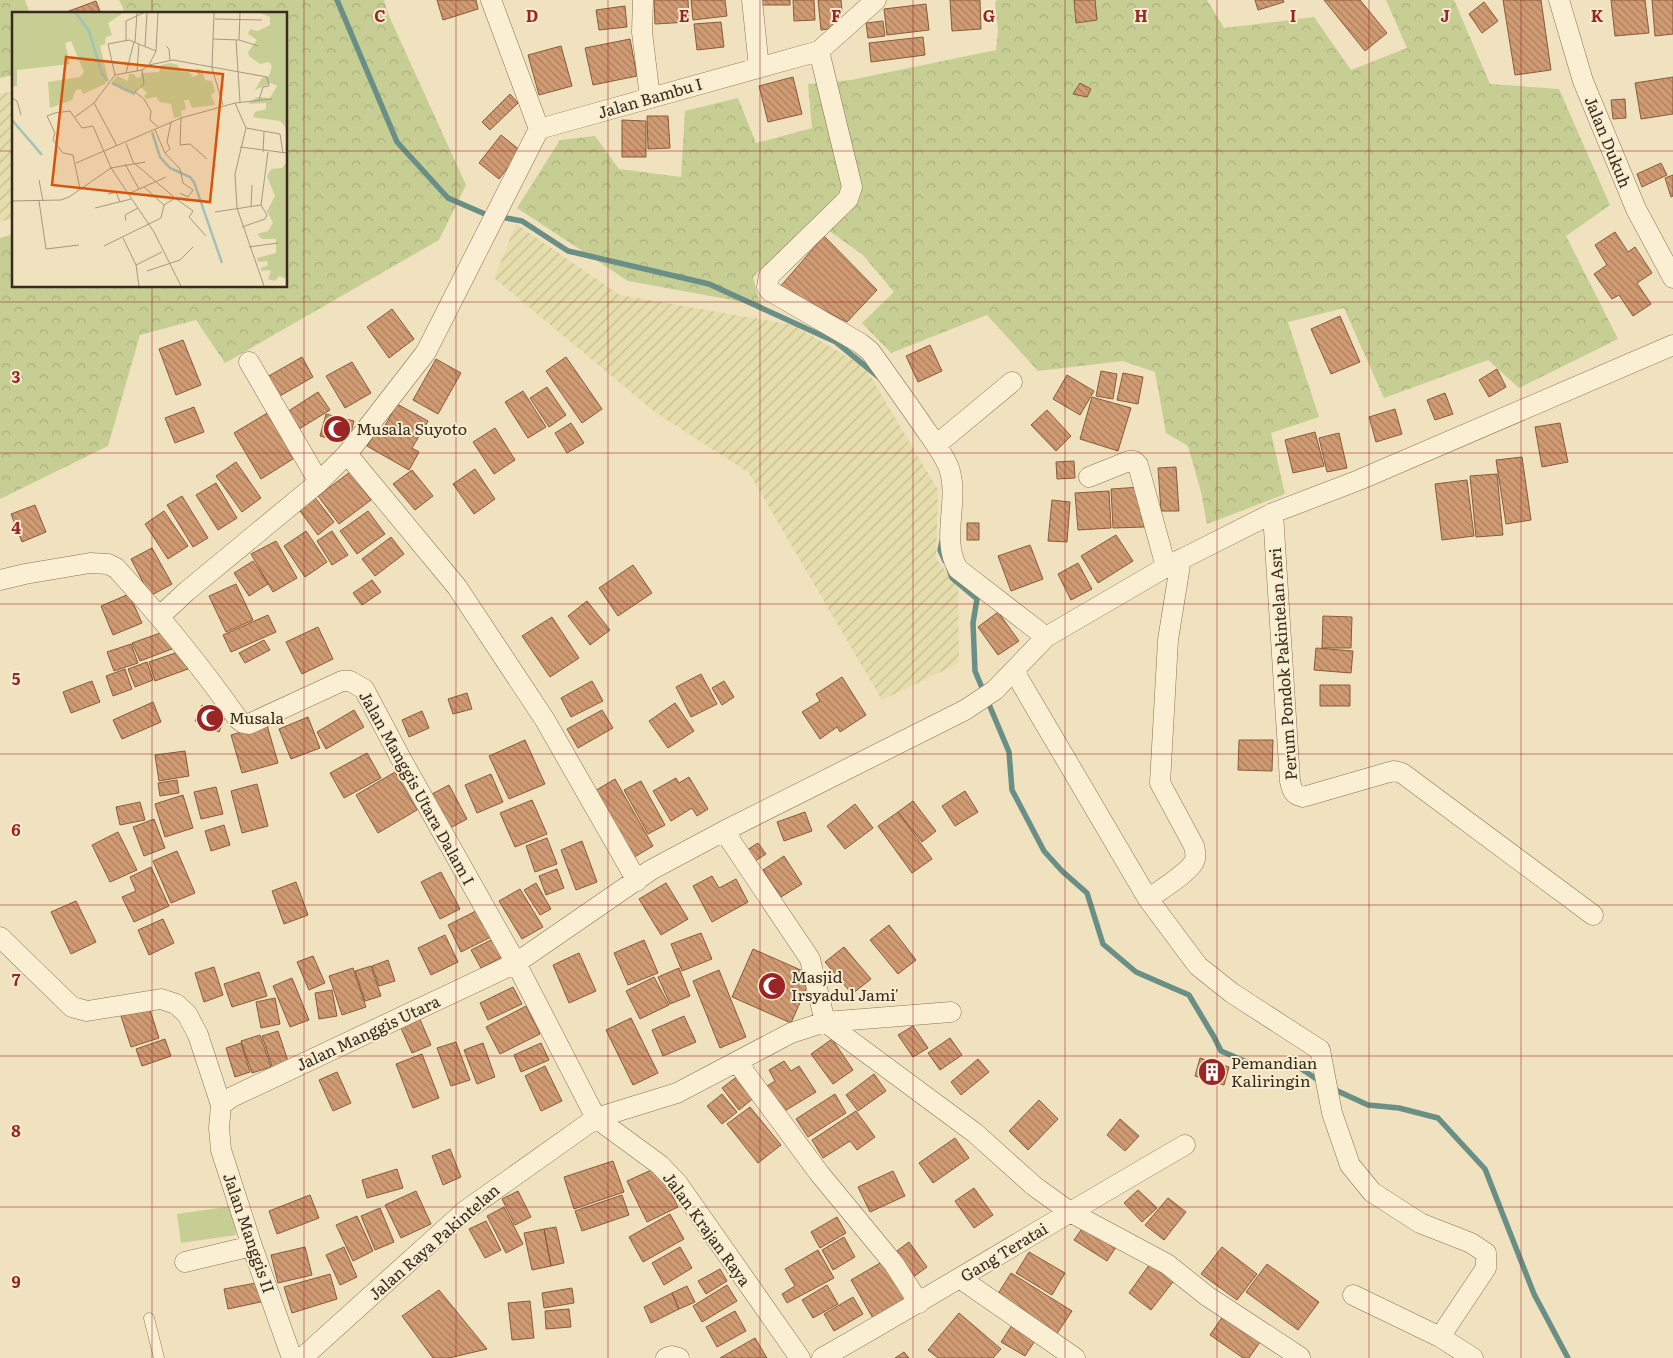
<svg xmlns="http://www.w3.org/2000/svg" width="1673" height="1358" font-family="Literata,serif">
<defs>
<pattern id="farmland-furrows" width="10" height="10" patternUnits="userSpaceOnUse" patternTransform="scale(1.25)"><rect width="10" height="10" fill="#e6ddac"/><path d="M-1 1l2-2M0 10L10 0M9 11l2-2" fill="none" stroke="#c6be93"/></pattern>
<pattern id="forest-crowns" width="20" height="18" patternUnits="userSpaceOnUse" patternTransform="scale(1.25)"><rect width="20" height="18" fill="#c6ce93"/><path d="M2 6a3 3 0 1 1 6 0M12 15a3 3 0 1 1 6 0" fill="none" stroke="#abb17e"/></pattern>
<pattern id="building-back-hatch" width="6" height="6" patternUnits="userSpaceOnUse" patternTransform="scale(1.25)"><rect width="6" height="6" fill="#d09b73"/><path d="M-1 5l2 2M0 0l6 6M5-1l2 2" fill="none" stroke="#aa7f5e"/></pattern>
</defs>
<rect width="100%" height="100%" fill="#f0e2bf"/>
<!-- farmland -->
<path fill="url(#farmland-furrows)" d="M14 91V219L0 221V94Z
M516 224 620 295 793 325 865 367 938 490 936 559 958 587 959 663 882 700 749 473 655 412 494 278Z"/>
<!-- green -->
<path fill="#c6ce93" d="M233 1206 236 1235 181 1243 177 1214Z"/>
<!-- forest -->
<path fill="url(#forest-crowns)" d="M0 0H25L30 14H14V75L0 78Z
M119 0H384L389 16 466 185 439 240 225 363 196 320 140 335 108 446 0 499V238L14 234V286H286V14H126Z
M997 0H1207L1224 28 1314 17 1351 70 1407 48 1386 0H1454L1490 84 1559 89 1610 205 1566 236 1618 339 1519 388 1488 360 1384 398 1344 308 1288 322 1319 417 1271 433 1285 494 1207 524 1201 492 1188 446 1166 433 1155 372 1123 361 1038 371 987 315 891 353 862 323 894 292 863 255 814 220 753 277 760 305 628 281 517 208 560 140 595 136 619 169 681 177 685 111 738 98 756 143 812 128 808 84 851 80 996 50 998 31 995 3Z"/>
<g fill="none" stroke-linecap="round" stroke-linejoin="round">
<!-- stream -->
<path stroke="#698f86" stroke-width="5.5" d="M337 0 397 142 448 198 485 214 522 221 568 251 709 284 836 342 880 378
M942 541 940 550 945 561
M949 569 952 578 977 599 973 623 975 671 1009 752 1012 790 1044 851 1062 871 1087 893 1103 944 1136 972 1189 995 1214 1037 1221 1051 1249 1063 1297 1066 1321 1082
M1331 1088 1368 1105 1399 1108 1438 1118 1485 1169 1534 1294 1568 1358"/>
</g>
<!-- building -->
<path fill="url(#building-back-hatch)" stroke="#895b3b" d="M437 0H476L478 9 443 20Z
M654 0H688L689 22 655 24Z
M691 0H725L727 16 693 20Z
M756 0H790V5H756Z
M793 0H814L815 20 794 21Z
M818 0H841L842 11 835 28 821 30Z
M950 0H980L981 29 952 31Z
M1074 0H1095L1097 20 1076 23Z
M1255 0H1283L1284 2 1258 10Z
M1324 0H1360L1387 33 1365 51Z
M1503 0H1541L1551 70 1515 75Z
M1611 0H1645L1649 33 1615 36Z
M1652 0H1673V34L1655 36Z
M96 1 101 14H61Z
M1484 2 1498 21 1482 33 1469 14Z
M926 4 929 30 887 35 884 9Z
M625 6 627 27 599 30 596 10Z
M883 21 885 36 868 38 866 23Z
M721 22 724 47 697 50 694 24Z
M923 37 925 55 871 62 869 43Z
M630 39 637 76 593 85 585 48Z
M561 46 572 86 539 95 528 55Z
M793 77 802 114 768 122 759 86Z
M1673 77V114L1641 119 1635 83Z
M1080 83 1091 89 1087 97 1073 94Z
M510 94 518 103 490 130 482 122Z
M1625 99 1626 118 1613 119 1611 100Z
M647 116H668L670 148 648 149Z
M622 120 646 121V157H622Z
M501 135 521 151 499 179 479 163Z
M1661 163 1667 175 1642 187 1637 174Z
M1673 175V196L1671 197 1665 178Z
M1615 232 1628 252 1635 247 1652 273 1637 283 1651 304 1633 316 1619 295 1612 299 1594 274 1607 265 1595 245Z
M824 236 877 290 847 322 779 288Z
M392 309 414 339 389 358 367 327Z
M1340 316 1360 362 1331 374 1311 329Z
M183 340 201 385 176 395 159 349Z
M930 345 942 371 918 382 906 356Z
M302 357 313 377 278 397 267 377Z
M566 357 602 409 582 423 546 371Z
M436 359 461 373 438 414 413 400Z
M352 362 371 393 345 408 326 376Z
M1497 369 1506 387 1489 397 1479 380Z
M1101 371 1117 374 1113 399 1096 396Z
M1123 373 1143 377 1138 404 1117 400Z
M1067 375 1094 391 1080 415 1053 399Z
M547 387 566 415 549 427 530 398Z
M523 391 546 427 528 438 505 402Z
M318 392 330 410 299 429 287 412Z
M1445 393 1453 414 1435 420 1427 400Z
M1092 397 1131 408 1118 451 1080 439Z
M397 404 428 421 412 448 419 452 409 470 367 446 378 429 382 431Z
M194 407 204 432 175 443 165 418Z
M1395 409 1402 434 1376 442 1369 417Z
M1047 410 1071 436 1056 451 1031 425Z
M269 412 296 457 261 479 234 433Z
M326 414 354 421 348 444 320 436Z
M571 423 584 443 567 453 555 433Z
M1560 423 1568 462 1542 467 1535 427Z
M495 428 515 460 494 474 473 442Z
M1315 432 1324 466 1293 473 1285 440Z
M1339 433 1347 468 1327 472 1319 438Z
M1522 457 1531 520 1506 524 1496 460Z
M1074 461 1075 478 1057 479 1056 462Z
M236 462 261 498 242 512 216 476Z
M1176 467 1179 511H1161L1158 468Z
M475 469 495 499 474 514 453 484Z
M412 470 433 496 415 510 393 484Z
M350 472 371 500 339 524 318 496Z
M1497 474 1503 535 1476 537 1470 476Z
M1467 480 1474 536 1442 540 1435 484Z
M216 483 237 518 218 530 196 495Z
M1141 487 1144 527 1113 528 1111 489Z
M1109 491 1111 528 1078 530 1075 493Z
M313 495 334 522 318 535 297 507Z
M182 496 208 538 193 547 167 505Z
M1052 500 1070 502 1067 542 1048 541Z
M35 505 46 532 22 542 11 514Z
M164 511 188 546 168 559 145 524Z
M368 511 385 534 357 554 340 531Z
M967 523H979V540H967Z
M306 531 327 562 305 577 284 546Z
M332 531 348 555 332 565 317 541Z
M1116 535 1133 561 1098 583 1081 556Z
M391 537 404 554 375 576 362 559Z
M276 541 297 578 273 592 251 554Z
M1030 545 1043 579 1011 591 998 556Z
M152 548 172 584 150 596 131 559Z
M253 561 268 584 249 596 234 573Z
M1078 563 1092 589 1071 600 1058 574Z
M633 565 652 593 618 616 599 588Z
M372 580 381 592 362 605 353 593Z
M236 584 253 620 226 632 209 596Z
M129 594 142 623 113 635 101 606Z
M587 601 610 630 590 645 568 616Z
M998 612 1019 641 998 655 978 627Z
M268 615 276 632 231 652 223 635Z
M1323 616 1352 617 1351 648H1322Z
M552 617 579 658 550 677 522 636Z
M318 627 333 659 302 674 286 642Z
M166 631 172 649 140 661 132 643Z
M264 640 270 650 245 663 239 653Z
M131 644 138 663 114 671 107 652Z
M1316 648 1353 651 1351 673 1314 670Z
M181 651 188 669 155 681 149 662Z
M147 662 153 680 135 687 128 669Z
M125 669 132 689 113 696 106 676Z
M701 674 717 704 691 717 676 687Z
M842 677 866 715 840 732 837 727 820 739 802 712 820 701 816 694Z
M92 681 100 702 71 713 63 692Z
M592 681 603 701 571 717 561 698Z
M724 681 734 697 722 705 712 688Z
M1320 685H1350V706H1320Z
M467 693 472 709 453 714 448 699Z
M153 702 161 722 122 739 113 720Z
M675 703 694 731 668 748 649 721Z
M202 705 226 715 219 732 195 721Z
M354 710 364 727 326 749 317 732Z
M602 710 613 728 578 748 567 729Z
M422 711 429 728 409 737 402 720Z
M308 717 320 748 291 759 279 729Z
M267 725 278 763 242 773 231 735Z
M525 740 545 784 509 799 489 756Z
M1239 740H1273L1272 771 1238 770Z
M185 751 189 776 159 781 155 755Z
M367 753 381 778 344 798 330 773Z
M395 772 417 810 378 833 356 795Z
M491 774 503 802 477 813 465 785Z
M689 777 708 809 697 816 692 808 671 821 653 791 676 778 679 783Z
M615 779 653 846 631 859 593 792Z
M177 780 179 793 160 796 158 783Z
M641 781 665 825 648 834 624 790Z
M257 784 268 826 242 833 231 791Z
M449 785 467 819 450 828 432 794Z
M216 787 223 814 201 819 194 792Z
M965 791 978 812 955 826 942 806Z
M183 795 193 828 165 837 155 804Z
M532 800 547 834 515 847 500 813Z
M913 801 936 831 922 842 898 812Z
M140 802 145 820 120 825 116 807Z
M855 804 873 828 845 849 827 826Z
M805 812 812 831 784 841 777 822Z
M898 812 932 859 912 873 878 826Z
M154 819 165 848 144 856 133 827Z
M224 825 230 845 211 851 205 831Z
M118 832 137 870 110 882 92 845Z
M547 838 557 864 535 872 526 846Z
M582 841 597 882 576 890 561 850Z
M758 843 766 854 755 861 747 850Z
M177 851 195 893 171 903 153 861Z
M784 856 802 884 781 897 763 870Z
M151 867 169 906 134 922 122 897 136 891 130 877Z
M557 869 564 888 546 895 539 876Z
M441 872 460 909 440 919 421 882Z
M712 876 719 888 736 879 748 902 712 922 693 886Z
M296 882 308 915 284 924 272 891Z
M536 883 551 909 540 915 524 890Z
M666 883 688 919 661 935 639 899Z
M520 889 543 927 522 939 499 901Z
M76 901 96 942 71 954 51 912Z
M478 910 491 937 461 952 448 925Z
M163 919 174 943 149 955 138 930Z
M889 925 916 960 898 974 870 940Z
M701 933 712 959 682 971 671 944Z
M445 935 458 962 431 975 418 948Z
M497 937 506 955 481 968 471 950Z
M644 940 658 973 628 985 614 953Z
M844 947 871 979 852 994 825 962Z
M753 949 812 975 791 1023 732 997Z
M579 953 596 991 569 1003 553 965Z
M313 956 325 983 309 990 297 962Z
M388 960 395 981 379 986 372 966Z
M371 966 381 996 365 1001 355 971Z
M214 967 223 995 204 1002 195 973Z
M353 968 366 1007 342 1015 329 976Z
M679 968 690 996 670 1004 658 977Z
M719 970 746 1037 720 1048 693 981Z
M259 972 267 996 232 1007 224 984Z
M654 977 669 1005 640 1019 626 991Z
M292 978 309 1020 290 1027 273 986Z
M513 987 522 1004 488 1020 480 1003Z
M332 990 337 1016 319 1019 315 993Z
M275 998 280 1024 261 1028 256 1002Z
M526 1006 540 1034 500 1054 486 1027Z
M149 1007 159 1038 131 1047 121 1016Z
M684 1016 696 1042 663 1056 652 1030Z
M419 1017 431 1045 412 1053 400 1026Z
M631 1018 658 1073 633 1085 606 1030Z
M913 1026 928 1048 913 1057 898 1035Z
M278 1031 290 1067 274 1072 262 1036Z
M260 1035 271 1067 252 1073 241 1041Z
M950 1038 962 1055 940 1070 928 1053Z
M165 1039 171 1056 142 1066 136 1049Z
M832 1039 853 1070 833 1084 811 1054Z
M456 1042 470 1080 451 1086 437 1048Z
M241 1043 250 1072 235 1077 226 1048Z
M483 1043 495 1077 477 1084 464 1050Z
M541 1043 549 1060 521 1072 514 1055Z
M422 1054 439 1098 413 1108 396 1064Z
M1200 1058 1229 1067 1224 1085 1195 1076Z
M978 1059 989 1072 961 1095 951 1082Z
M784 1061 791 1071 799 1066 816 1092 783 1112 767 1086 775 1081 769 1070Z
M545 1066 562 1101 541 1111 525 1076Z
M337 1072 351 1103 333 1111 319 1080Z
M874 1074 886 1091 858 1111 846 1095Z
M739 1075 756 1096 739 1110 722 1088Z
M722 1094 737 1112 722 1124 707 1106Z
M835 1094 846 1113 808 1137 796 1119Z
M1039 1100 1058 1119 1028 1150 1009 1131Z
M750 1107 781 1145 758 1163 727 1124Z
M856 1111 875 1137 857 1150 850 1141 823 1158 812 1140Z
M1120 1119 1139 1136 1125 1151 1107 1135Z
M955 1138 969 1158 933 1183 919 1163Z
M450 1149 461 1177 443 1185 432 1156Z
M613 1161 624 1192 574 1209 564 1177Z
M658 1167 678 1207 647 1222 627 1181Z
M397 1169 403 1188 367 1198 362 1180Z
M893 1171 905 1196 870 1212 858 1187Z
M974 1188 993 1215 974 1228 955 1201Z
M1138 1190 1157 1208 1142 1222 1124 1203Z
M416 1191 431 1224 401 1238 385 1205Z
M518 1191 531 1217 515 1225 502 1199Z
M310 1195 319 1218 277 1234 269 1211Z
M622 1195 629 1215 582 1231 575 1211Z
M1168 1198 1186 1212 1164 1240 1145 1225Z
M504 1207 523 1244 506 1253 487 1216Z
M380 1208 394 1242 375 1250 361 1216Z
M670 1214 684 1239 643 1262 629 1237Z
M357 1216 373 1251 353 1261 336 1225Z
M837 1217 846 1233 820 1248 811 1232Z
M486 1221 501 1250 485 1258 469 1229Z
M1086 1223 1118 1244 1107 1261 1074 1240Z
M556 1227 564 1263 551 1266 544 1229Z
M544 1229 551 1266 532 1270 524 1233Z
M844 1237 855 1257 833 1270 822 1250Z
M909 1242 927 1267 908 1281 890 1256Z
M305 1247 312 1275 278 1283 271 1255Z
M344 1247 357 1277 340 1285 326 1255Z
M680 1247 692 1268 664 1285 652 1263Z
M1222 1247 1257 1274 1237 1300 1201 1274Z
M818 1250 834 1278 787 1303 782 1294 795 1286 785 1269Z
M1029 1252 1065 1273 1052 1295 1016 1273Z
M887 1259 910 1300 874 1320 851 1280Z
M1152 1261 1176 1278 1151 1310 1129 1293Z
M1267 1264 1319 1302 1298 1330 1246 1292Z
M720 1269 727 1281 706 1294 698 1281Z
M1011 1273 1072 1311 1056 1335 996 1297Z
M330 1274 337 1299 292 1313 284 1287Z
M261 1282 265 1301 228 1309 224 1289Z
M727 1285 737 1301 702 1322 693 1306Z
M827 1285 838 1304 813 1318 802 1300Z
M687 1286 695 1302 679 1309 672 1293Z
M572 1288 574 1303 544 1308 542 1293Z
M439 1290 487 1349 449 1358H433L402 1316Z
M672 1293 679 1309 651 1323 644 1307Z
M853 1297 863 1314 834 1331 824 1314Z
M530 1301 534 1338 512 1340 508 1303Z
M569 1309 571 1327 546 1329 545 1311Z
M735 1311 746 1331 717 1347 706 1327Z
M959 1313 1001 1349 993 1358H938L928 1350Z
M1223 1316 1260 1342 1249 1358H1243L1210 1335Z
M1014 1322 1038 1336 1025 1356 1001 1342Z
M755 1338 767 1358H720Z
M904 1352 909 1358H895Z"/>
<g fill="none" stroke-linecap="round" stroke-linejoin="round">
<defs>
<path id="service" d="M149 1318 159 1358"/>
<path id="minor" d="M491 0 539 129
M643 0 642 32 650 98
M752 0 759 68
M1559 0 1583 81 1636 209 1673 278
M819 51 852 187 848 199 769 276 767 287 770 291 860 343 870 351C888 376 906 401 923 426 932 439 943 453 949 468 960 501 940 539 958 569L1046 637
M539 129 819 51 876 0
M249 362 319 482
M936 445 1012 382
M347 454 457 587 545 720 637 881
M1089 477 1129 461H1134L1138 465 1166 567
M1273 513 1290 781C1292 790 1293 795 1303 797L1386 773 1394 771 1402 773 1593 915
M0 580 25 574 90 563 108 564 116 568C160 616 201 666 238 719L243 723 249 724 342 681H350L364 689 400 757 516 963 596 1118 465 1211 302 1358
M160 616 187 591 319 482 347 454 426 352 539 129
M1014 671 1148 899C1159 891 1188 873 1194 862 1197 856 1195 852 1194 846L1160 783 1168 640 1181 559
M724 831 810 959 825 1022 975 1133 1034 1186 1070 1212 1167 1264 1207 1296 1300 1357 1298 1358
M1148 899 1198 966 1232 993 1320 1050 1332 1113 1350 1165 1372 1192 1420 1223 1471 1243 1486 1253V1268L1440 1337 1353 1295
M0 937 72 1007 87 1011 161 999 176 1004 187 1014 198 1035 221 1105 219 1128 221 1150 252 1246 292 1358
M737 1062 819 1173 894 1264 919 1303
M221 1105 232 1097 516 963 651 870 724 831 965 710 995 690 1046 637 1166 567 1273 513 1359 480 1673 345
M596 1118 677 1093 791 1033 825 1022 951 1012
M596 1118 660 1165 678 1184 800 1358
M185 1262 252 1246
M961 1279 1075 1358
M1440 1337 1473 1358
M666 1358 672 1356 679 1358
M822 1358C944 1289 1063 1215 1185 1145"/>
</defs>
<!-- service casing -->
<use href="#service" stroke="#897257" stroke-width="11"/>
<!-- minor casing -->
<use href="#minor" stroke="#897257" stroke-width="21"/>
<!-- service -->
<use href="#service" stroke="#faefd2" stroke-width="10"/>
<!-- minor -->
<use href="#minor" stroke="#faefd2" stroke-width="20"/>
</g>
<!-- grid -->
<path fill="none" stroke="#9b2524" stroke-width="1" stroke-opacity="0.55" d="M152 0V14M304 0V1358M456 0V1358M608 0V1358M760 0V1358M913 0V1358M1065 0V1358M1217 0V1358M1369 0V1358M1521 0V1358M0 151H14M286 151H1673M152 286V1358M0 302H1673M0 453H1673M0 604H1673M0 754H1673M0 905H1673M0 1056H1673M0 1207H1673"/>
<!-- icons -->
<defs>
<symbol id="mosque-disc" viewBox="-11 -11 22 22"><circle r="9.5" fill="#9b2524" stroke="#f7eccf"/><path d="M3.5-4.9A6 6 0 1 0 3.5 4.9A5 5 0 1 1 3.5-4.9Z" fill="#fff"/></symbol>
<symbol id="building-disc" viewBox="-11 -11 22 22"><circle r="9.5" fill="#9b2524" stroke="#f7eccf"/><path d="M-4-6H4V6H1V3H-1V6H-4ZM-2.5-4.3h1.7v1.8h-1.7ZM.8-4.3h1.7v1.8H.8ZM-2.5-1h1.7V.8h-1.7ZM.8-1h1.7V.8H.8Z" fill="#fff"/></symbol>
</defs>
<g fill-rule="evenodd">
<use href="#mosque-disc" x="321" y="413" width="32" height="32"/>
<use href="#mosque-disc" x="194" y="702" width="32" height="32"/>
<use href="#mosque-disc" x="756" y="970" width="32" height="32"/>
<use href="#building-disc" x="1196" y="1056" width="32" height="32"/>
</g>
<g text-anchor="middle" stroke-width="4" stroke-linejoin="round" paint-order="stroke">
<!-- street labels -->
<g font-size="16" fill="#382a1c" stroke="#f7eccf">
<text transform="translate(650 98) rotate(-16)" y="6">Jalan Bambu I</text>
<text transform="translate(1608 142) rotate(68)" y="6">Jalan Dukuh</text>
<text transform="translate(1283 664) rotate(-94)" y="6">Perum Pondok Pakintelan Asri</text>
<text transform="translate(417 788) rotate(61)" y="6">Jalan Manggis Utara Dalam I</text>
<text transform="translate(368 1033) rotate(-25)" y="6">Jalan Manggis Utara</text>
<text transform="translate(707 1229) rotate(54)" y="6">Jalan Krajan Raya</text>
<text transform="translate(249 1233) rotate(71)" y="6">Jalan Manggis II</text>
<text transform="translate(434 1242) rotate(-41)" y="6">Jalan Raya Pakintelan</text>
<text transform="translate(1004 1252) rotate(-31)" y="6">Gang Teratai</text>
</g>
<!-- poi labels -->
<g font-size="16" fill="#382a1c" stroke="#f7eccf" text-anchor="start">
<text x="356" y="435">Musala Suyoto</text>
<text x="229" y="724">Musala</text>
<text x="791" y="983">Masjid<tspan x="791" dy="18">Irsyadul Jami'</tspan></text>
<text x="1231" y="1069">Pemandian<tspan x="1231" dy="18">Kaliringin</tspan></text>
</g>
</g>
<!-- overview -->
<g transform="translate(12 12)">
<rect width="275" height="275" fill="#f0e2bf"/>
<path d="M0 1H111L96 11 100 23 94 25 93 32 88 34 96 67 93 72 71 82 69 77 64 78 60 88 38 96 36 70 68 65 72 60 59 29 53 31 58 52 5 58V74L0 75ZM248 1H275V121L273 114 268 109 241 105 243 100 254 97V91L236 92 245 85 258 86 265 74 259 71 243 78 250 66 257 64 260 54 257 50 248 52 237 44 236 40 245 28 236 22 238 17 246 19 258 13V5ZM158 51 166 53 169 60H177L181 65 186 63 184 56 190 58 193 68 200 69 203 80 199 83 203 93 180 96 177 88H172L174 97 169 99 170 104 162 106 159 92 148 90 144 85 134 87 132 84 135 81 128 74 122 81 110 78 100 70 105 64 116 69 117 62H122L124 66 129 65V61L147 60 149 53ZM275 150V267L267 264 263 269 256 267 259 258 249 259V256L256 253 255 249 246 250 245 246 264 241V227H250L245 222 256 219 261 211 255 199 263 184 255 164 259 157 270 156Z" fill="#c6ce93"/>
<path fill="none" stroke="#a2c1b9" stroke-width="2.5" d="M64 1 77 19 90 62 96 69M100 71 123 82M0 108 30 143M140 120 148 145 158 156 178 165 182 170 210 251"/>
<path fill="none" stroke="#a6987e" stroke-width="1" d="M202 1 200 56 211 93M203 7 250 8M201 27 227 28 228 1M224 28 228 90M227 28 246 34M114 29V9L131 1M123 30 125 1M133 34 135 1M154 34 157 37 158 48M137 53 161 48 255 65 257 74 251 75 247 88M130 58 132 72 123 80 132 87 139 99 138 108 146 115M125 59 127 32M114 61 122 30M103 63 130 58 137 53 144 39 146 1M103 63 96 32 117 28 144 39M0 86 5 89 9 103M82 91 105 134M223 91 234 116 223 162 225 196 252 274M63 105 82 91 103 63M169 106 168 133 178 132 195 147M234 116 268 122 271 141M143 118 153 141 158 137 155 130 159 110M228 135 275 141M251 140 252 120M153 141 168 157 171 171 181 178 176 185 168 181M64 151 169 106 223 91 260 87M113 152 127 177M99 156 142 220 169 274M99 156 133 150M27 168 31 189M132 175 152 193M96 182 104 180 108 190M116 182 154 165M163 186 181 199 177 205 194 224M0 189 49 188 57 185 99 156 81 114 70 116 58 99 43 101 35 104 43 121 41 128 51 141 61 143 68 177M27 189 34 237 67 233M239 195 240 173M83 196 119 187M203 200 249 193 256 140M114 209 113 203 126 196M230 215 253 207 255 203 249 193M111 226 124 253 127 274M92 234 149 206 152 193 163 186 121 150 114 131M237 235 266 231M124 253 150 240M135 259 168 248 181 235"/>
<path fill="#d6540e" fill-opacity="0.15" stroke="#d6540e" stroke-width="2.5" d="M54 45 211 62 198 190 40 173Z"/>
<rect width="275" height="275" fill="none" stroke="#382a1c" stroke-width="2.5"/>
</g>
<g font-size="16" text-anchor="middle" font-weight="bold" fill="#9b2524" stroke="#f7eccf" stroke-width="4" stroke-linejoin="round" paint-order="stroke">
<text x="380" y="22">C</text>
<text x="532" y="22">D</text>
<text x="684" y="22">E</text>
<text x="836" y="22">F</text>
<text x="989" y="22">G</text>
<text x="1141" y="22">H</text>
<text x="1293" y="22">I</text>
<text x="1445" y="22">J</text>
<text x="1597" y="22">K</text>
<text x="16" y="383">3</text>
<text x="16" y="534">4</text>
<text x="16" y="685">5</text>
<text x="16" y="836">6</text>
<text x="16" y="986">7</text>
<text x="16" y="1137">8</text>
<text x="16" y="1288">9</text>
</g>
</svg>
